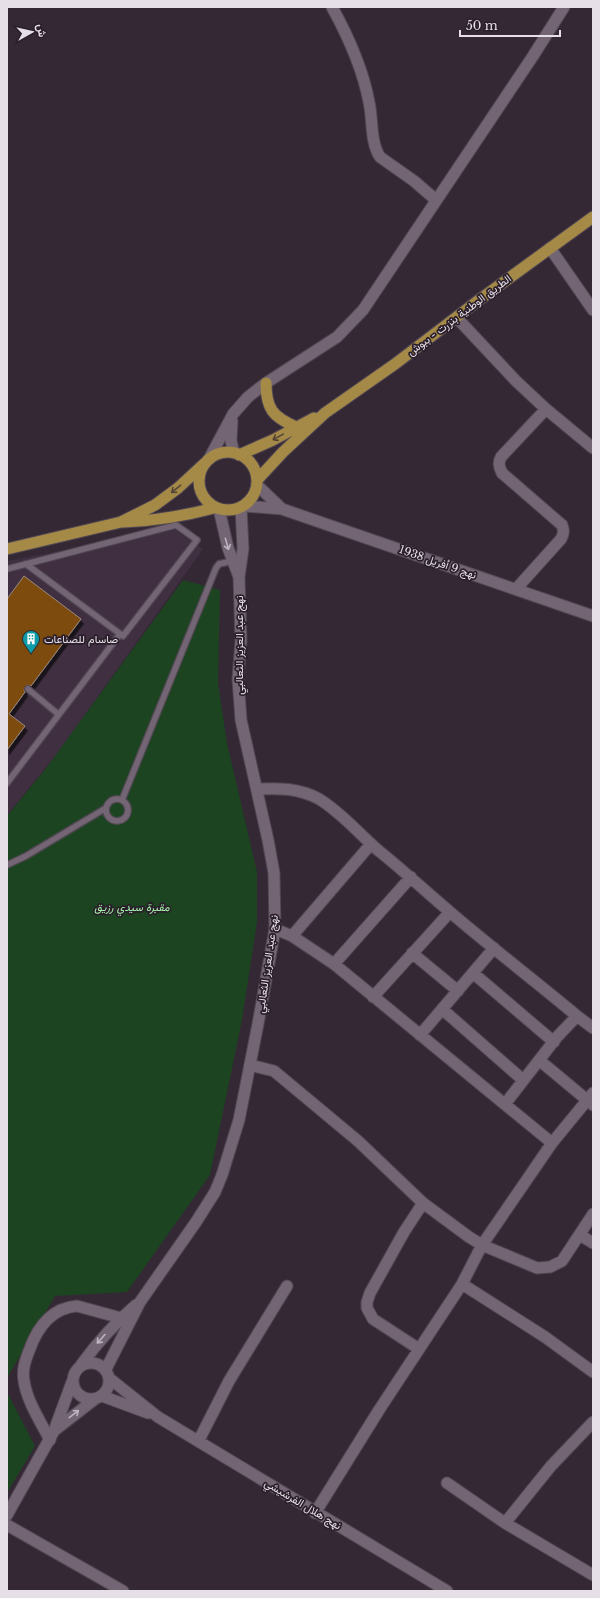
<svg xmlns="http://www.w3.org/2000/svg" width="600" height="1598" font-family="'Libre Baskerville',Vazirmatn,serif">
<defs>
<filter id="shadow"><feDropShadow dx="2.5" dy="4.5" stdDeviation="0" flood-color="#0009"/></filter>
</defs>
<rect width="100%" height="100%" fill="#342835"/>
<!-- built -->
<path fill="#3f2f41" d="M174 529 203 549 56 755 7 815V561Z"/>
<!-- green -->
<path fill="#1c4421" d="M183 580 220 590 218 683 227 743 257 872V922L242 1020 210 1175 127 1292 55 1296 7 1378V816L47 767Z
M7 1392 35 1446 7 1493Z"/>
<!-- building -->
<path fill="#7d4b10" stroke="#9a8a7c" filter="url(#shadow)" d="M24 576 81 619 31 686 27 685 25 687 24 690 25 692 9 714 25 726 7 750V599Z"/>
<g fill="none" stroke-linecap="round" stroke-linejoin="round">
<defs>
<path id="service" d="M7 569 176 525 197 540 123 636 26 564
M28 689 58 714
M7 783 120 634
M106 810a11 11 0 1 1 22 0a11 11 0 1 1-22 0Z
M122 800 216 568 219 564 232 561
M7 865 26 856 106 808"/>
<path id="minor" d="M332 7C348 36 363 70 369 102 373 119 370 142 380 157L414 181 436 200
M550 248 593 310
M457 318 516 381 546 409 593 448
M516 589 561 539C564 533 564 531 562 525L502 473C499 467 498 463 501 457L546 409
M257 789C279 788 299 788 319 799 341 812 359 834 379 851 403 870 426 892 450 912 492 948 535 981 577 1016L593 1028
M275 929 292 936 334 964 552 1143
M292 936 371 844
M412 953 458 991
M334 964 411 877
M473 973 554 1042
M373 997 450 912
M442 1009 523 1080
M420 1035 494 948
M539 1060 593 1105
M250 1065 274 1071 358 1141 423 1203 469 1237 482 1245 537 1268 550 1267 562 1261 593 1214
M505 1104 557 1037 577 1016
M580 1235 593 1243
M462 1284 545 1337 593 1372
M419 1349 373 1319 367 1308V1302L370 1293 404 1232 423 1203
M109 1378 158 1417 447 1591
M102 1396 148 1413
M50 1440C40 1421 27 1401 24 1381 22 1370 25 1361 29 1351 37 1328 51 1308 77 1306L121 1318
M199 1440 229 1381 287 1286
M447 1483 505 1523 593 1575
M315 1513 379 1410 462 1284 482 1245 552 1143 593 1093
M505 1523 551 1466 593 1422
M7 1525 123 1591"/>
<path id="tertiary" d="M232 421 231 441 234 453
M209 459 233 414 248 397 266 383 337 337 363 310 533 56 564 7
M257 485 282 509
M245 506 282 509 593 616
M219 509 228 548 239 577
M73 1381a18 18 0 1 1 36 0a18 18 0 1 1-36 0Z
M81 1365C97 1343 115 1323 136 1305
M106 1369 140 1302 196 1222 215 1192 222 1175 239 1120 258 1024 275 929 274 873 268 840 241 720 238 679 241 641 239 577 243 549 241 507
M55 1430 95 1399
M7 1515 54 1431 72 1382"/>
<path id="primary" d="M266 383C266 409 273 417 296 427
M199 481a29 29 0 1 1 58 0a29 29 0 1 1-58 0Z
M239 455 273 440 314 418
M257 480 283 452 325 413 395 364 479 300 593 217
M123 522C155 521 184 516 214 508
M7 549 121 522 155 505 178 488 205 463"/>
</defs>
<!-- service casing -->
<use href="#service" stroke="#514752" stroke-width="8"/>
<!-- minor casing -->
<use href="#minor" stroke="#514752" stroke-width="13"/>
<!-- tertiary casing -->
<use href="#tertiary" stroke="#514752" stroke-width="13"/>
<!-- primary casing -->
<use href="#primary" stroke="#514752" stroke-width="13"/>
<!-- service -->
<use href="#service" stroke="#736574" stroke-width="5.5"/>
<!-- minor -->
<use href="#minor" stroke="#736574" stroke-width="11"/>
<!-- tertiary -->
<use href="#tertiary" stroke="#736574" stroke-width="11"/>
<!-- primary -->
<use href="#primary" stroke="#a58a47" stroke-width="11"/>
</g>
<!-- one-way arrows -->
<defs><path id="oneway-shaft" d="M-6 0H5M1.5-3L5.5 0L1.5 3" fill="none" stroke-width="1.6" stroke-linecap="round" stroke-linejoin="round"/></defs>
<g stroke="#554435">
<use href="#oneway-shaft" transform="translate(278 437) rotate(151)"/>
<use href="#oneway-shaft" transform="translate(176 489) rotate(141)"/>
</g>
<g stroke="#beb4bf">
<use href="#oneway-shaft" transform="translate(227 544) rotate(74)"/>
<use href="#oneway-shaft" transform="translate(101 1339) rotate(132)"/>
<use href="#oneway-shaft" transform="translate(74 1414) rotate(-38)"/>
</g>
<!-- icons -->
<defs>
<symbol id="building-pin" viewBox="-11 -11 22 30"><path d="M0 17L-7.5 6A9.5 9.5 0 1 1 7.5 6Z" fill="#0f9aa8" stroke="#2a1f2b"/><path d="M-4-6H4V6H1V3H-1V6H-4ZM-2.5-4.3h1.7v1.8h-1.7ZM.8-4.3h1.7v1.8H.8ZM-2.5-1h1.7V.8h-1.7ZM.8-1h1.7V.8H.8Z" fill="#fff"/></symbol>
</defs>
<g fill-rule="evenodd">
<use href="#building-pin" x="21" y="629" width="20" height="27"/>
</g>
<g text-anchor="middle" stroke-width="3.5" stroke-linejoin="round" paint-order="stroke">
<!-- street labels -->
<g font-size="11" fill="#e6dfe7" stroke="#2a1f2b">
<text transform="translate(459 315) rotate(-37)" y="4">الطريق الوطنية بنزرت - ببوش</text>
<text transform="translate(438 562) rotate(19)" y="4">نهج 9 أفريل 1938</text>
<text transform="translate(239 645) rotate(-90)" y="4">نهج عبد العزيز الثعالبي</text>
<text transform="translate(267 964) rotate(-82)" y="4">نهج عبد العزيز الثعالبي</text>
<text transform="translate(303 1504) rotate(31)" y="4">نهج هلال الفرشيشي</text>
</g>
<!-- poi labels -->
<g font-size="11" fill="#e6dfe7" stroke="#2a1f2b" text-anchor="start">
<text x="44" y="643">صاسام للصناعات</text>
</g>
<!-- park labels -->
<g font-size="11" font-style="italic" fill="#a6f5ab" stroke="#2a1f2b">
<text x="132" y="911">مقبرة سيدي رزيق</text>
</g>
</g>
<!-- border -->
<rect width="600" height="1598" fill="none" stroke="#e6dfe7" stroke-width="16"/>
<!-- north arrow -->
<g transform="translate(32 32) rotate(82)" stroke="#2a1f2b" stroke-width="3" paint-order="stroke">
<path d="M0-3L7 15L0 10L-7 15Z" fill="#e6dfe7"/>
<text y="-6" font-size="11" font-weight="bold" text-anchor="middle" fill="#e6dfe7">ش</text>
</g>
<!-- scale -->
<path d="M460 30v6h100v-6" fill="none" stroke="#e6dfe7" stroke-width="2"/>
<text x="466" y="30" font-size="12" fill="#e6dfe7" stroke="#2a1f2b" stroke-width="3" paint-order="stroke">50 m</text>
</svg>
